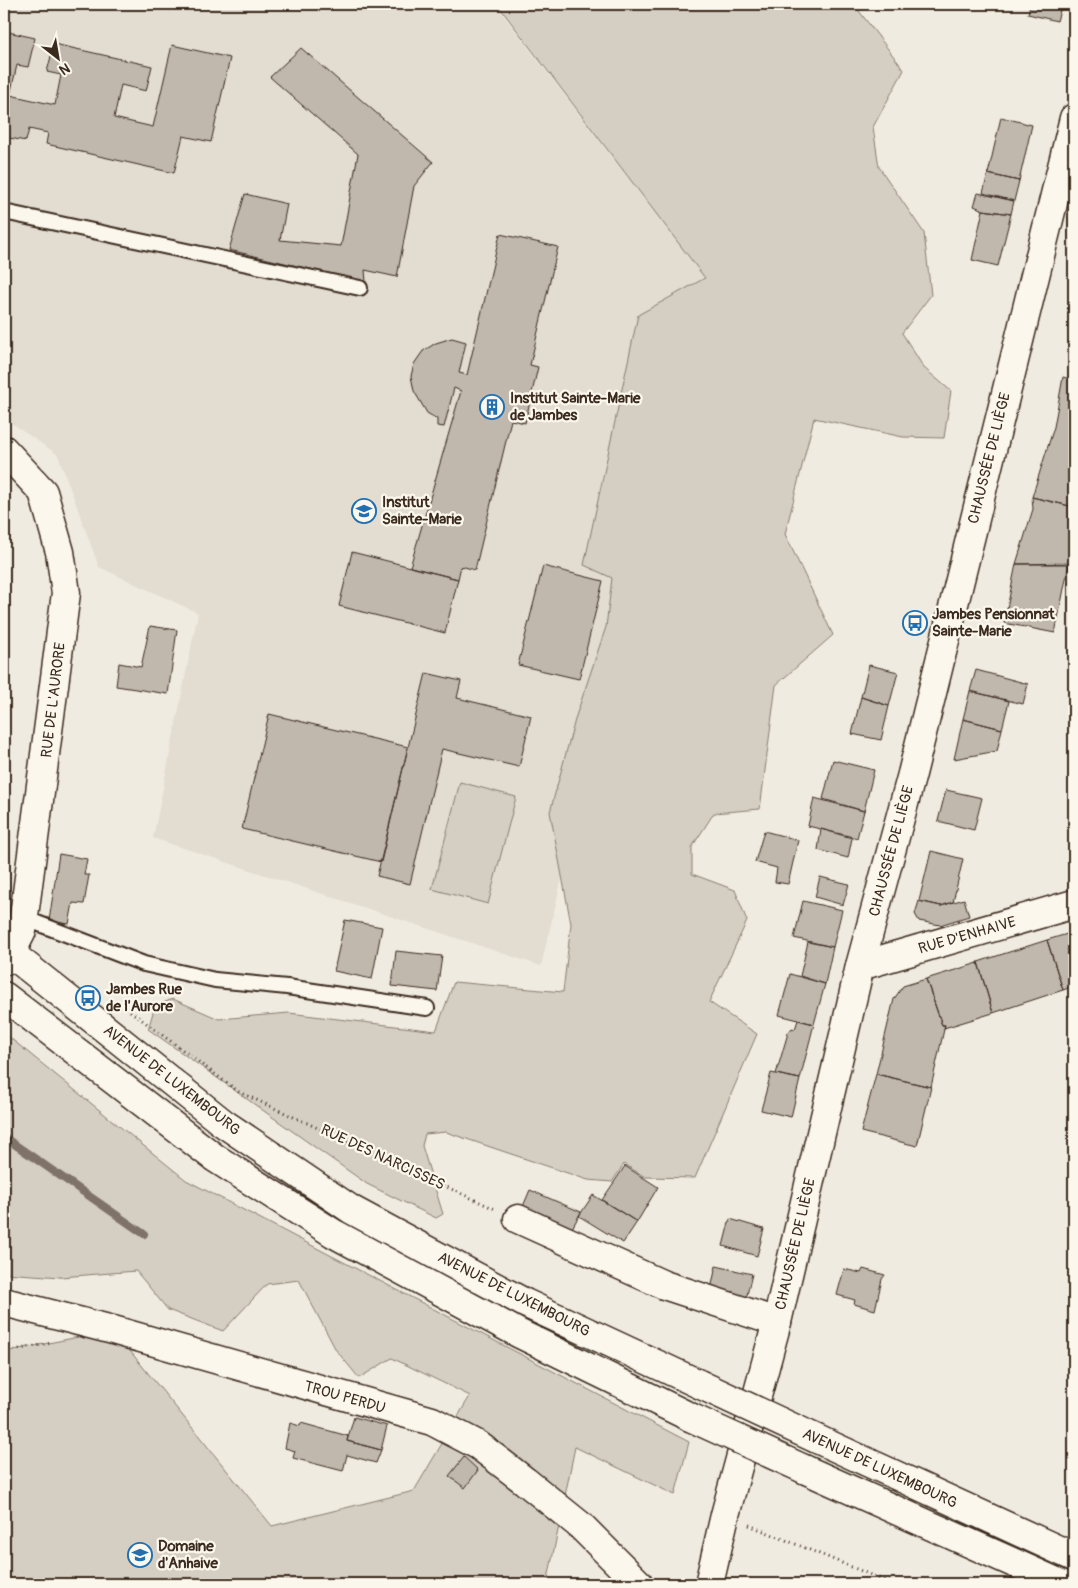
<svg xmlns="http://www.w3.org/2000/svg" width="1078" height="1588" font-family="Pangolin,sans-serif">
<rect width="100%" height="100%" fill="#f0ebe0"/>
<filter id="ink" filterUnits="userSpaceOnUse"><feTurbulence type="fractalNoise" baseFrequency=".02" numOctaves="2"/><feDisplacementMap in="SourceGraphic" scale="10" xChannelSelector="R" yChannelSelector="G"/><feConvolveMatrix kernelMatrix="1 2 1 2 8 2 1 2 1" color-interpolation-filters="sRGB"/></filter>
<g filter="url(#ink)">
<!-- built -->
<path fill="#e2dcd1" d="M4 4H495L705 278 541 966 153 838 198 613 99 567 58 455 4 418Z"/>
<!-- green -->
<path fill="#d5cec3" stroke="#887c70" d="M497 4H855L856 7 904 70 873 127 879 167 924 233 931 295 902 333 924 368 951 391 944 438 903 437 814 418 785 534 833 635 776 685 760 809 714 813 692 847V874L735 890 747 921 709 1002 757 1034 695 1178 645 1177 624 1164 612 1182 588 1180 446 1132 425 1134 422 1146 443 1214 436 1218 367 1184 148 1029 155 1006 173 999 219 1019 289 1013 436 1031 454 982 563 992 571 924 550 812 576 716 606 627 612 578 584 565 638 315 705 278Z
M460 782 516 797 488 904 432 889Z
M4 1033 186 1180 689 1442 675 1495 575 1447 547 1584H4V1352L113 1330 272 1526 414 1491 470 1396 392 1358 359 1378 336 1350 299 1280 267 1284 223 1331 168 1310 136 1271 61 1277 4 1273Z"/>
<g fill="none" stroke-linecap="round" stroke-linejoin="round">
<!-- stream -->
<path stroke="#7f7367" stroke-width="8" d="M4 1137 144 1234"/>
</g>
<!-- building -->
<path fill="#c0b8ad" stroke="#3b2a1e" d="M1030 4H1062L1057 21 1028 14Z
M4 31 35 38 28 67 17 65 10 95 55 105 61 75 47 72 54 44 152 66 146 91 121 85 114 118 153 127 172 45 230 58 211 142 183 136 174 173 46 144 48 133 29 129 26 141 4 137Z
M301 48 433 162 414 186 397 277 365 270 366 282 229 250 245 194 287 204 280 240 341 246 358 154 270 77Z
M1001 117 1032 125 1019 181 988 174Z
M988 174 1019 181 1014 201 983 193Z
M978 193 1014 201 1011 214 983 210 974 206Z
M983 210 1011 214 998 266 972 260Z
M500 234 558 247 530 365 538 367 525 423 511 420 475 570 461 566 458 579 410 567 461 391 454 388 444 427 437 426V419L427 413 414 391 411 376 414 364 423 351 436 343 452 338 466 342 459 373 467 375Z
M1063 377 1074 380V507L1032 497 1054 427Z
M1032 497 1074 507V563L1016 564 1033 509Z
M352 552 458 579 445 633 339 606Z
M1016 564H1069L1055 633 1004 623Z
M543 566 603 581 579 679 518 665Z
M150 626 177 630 168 694 116 686 119 663 141 667Z
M869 665 898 672 889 706 861 697Z
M976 670 1028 684 1023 704 970 691Z
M426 673 461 681 457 698 531 716 519 767 442 749 410 884 377 876Z
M4 690 8 691 4 707Z
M970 691 1009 701 1002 729 963 719Z
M861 697 889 706 881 740 852 734Z
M269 714 408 747 381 862 242 829Z
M963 719 1002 729 997 751 954 759Z
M833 760 874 770 864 811 823 799Z
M946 790 982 798 974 830 938 821Z
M814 798 864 811 857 838 808 826Z
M821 829 852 838 848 858 818 850Z
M764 831 798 840 788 884 775 882 777 868 755 862Z
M931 851 963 859 953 902 941 906 919 901Z
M59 854 87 859 84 875H89L84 904 73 903 69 924 49 921Z
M820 877 849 884 843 905 815 897Z
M964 899 969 916 940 925 919 921 915 914 919 901 941 906Z
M803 901 842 910 833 947 794 938Z
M345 920 382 927 372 979 334 971Z
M1074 932V986L1063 990 1047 940Z
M1047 940 1063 990 993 1013 978 962Z
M808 942 833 947 825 984 800 976Z
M396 951 442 956 437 991 392 986Z
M978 963 993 1013 944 1028 945 1025H942L926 979Z
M790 974 825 984 814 1024 779 1015Z
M926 979 942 1025H945L931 1087 876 1074 894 999 903 986Z
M798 1020 814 1024 800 1079 776 1074 788 1033 792 1028 795 1029Z
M771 1073 800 1079 791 1117 761 1110Z
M876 1074 931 1087 917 1146 861 1132Z
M625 1166 658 1187 637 1222 602 1200Z
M530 1190 581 1212 571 1230 521 1211Z
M593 1195 637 1222 623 1243 579 1216Z
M730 1219 764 1229 757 1256 723 1246Z
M716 1266 752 1274 746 1299 711 1289Z
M844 1269 861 1273 863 1269 885 1275 882 1279 875 1310 854 1304 855 1300 837 1295Z
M354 1417 387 1426 381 1450 347 1441Z
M290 1423 300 1426 301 1423 348 1436 347 1441 381 1450 376 1463 347 1455 343 1471 293 1458 295 1451 285 1448Z
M464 1457 478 1470 465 1488 449 1476Z
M619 1573 628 1584H613L610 1581Z"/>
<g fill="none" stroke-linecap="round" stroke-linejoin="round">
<defs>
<path id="lane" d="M4 212 360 288
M24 918 144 964 215 980 287 987 427 1008"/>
<path id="street" d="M4 450 43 492 60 552 66 593 22 931 11 953 4 961
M860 966 1074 904
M518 1219 664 1285 777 1322
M4 1302 113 1330 432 1421 478 1445 525 1481 581 1526 639 1584"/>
<path id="secondary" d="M709 1584 725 1515 777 1322 860 966 912 774 1074 118"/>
<path id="primary" d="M4 948 223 1123 352 1210 525 1303 699 1384
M4 996 215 1158 333 1233 520 1334 690 1417
M817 1439 1074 1557
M804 1469 1061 1584"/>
</defs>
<!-- lane casing -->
<use href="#lane" stroke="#3b2a1e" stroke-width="18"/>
<!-- street casing -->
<use href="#street" stroke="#3b2a1e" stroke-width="31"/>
<!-- secondary casing -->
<use href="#secondary" stroke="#3b2a1e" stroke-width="31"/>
<!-- primary casing -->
<use href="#primary" stroke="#3b2a1e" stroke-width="31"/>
<!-- path -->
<path stroke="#3b2a1e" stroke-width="3" stroke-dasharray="1 4" stroke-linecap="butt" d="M126 1008 239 1092 495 1209
M4 1352 52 1343
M749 1525 893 1584"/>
<!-- lane -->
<use href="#lane" stroke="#fbf7ec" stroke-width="14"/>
<!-- street -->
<use href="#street" stroke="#fbf7ec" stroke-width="28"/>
<!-- secondary -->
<use href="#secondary" stroke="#fbf7ec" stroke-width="28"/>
<!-- primary -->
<use href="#primary" stroke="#fbf7ec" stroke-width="28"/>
<defs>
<path id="primary-bridge" d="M699 1384 817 1439
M690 1417 804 1469"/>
</defs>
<!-- primary-bridge casing -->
<use href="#primary-bridge" stroke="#3b2a1e" stroke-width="31" stroke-linecap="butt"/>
<!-- primary-bridge -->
<use href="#primary-bridge" stroke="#fbf7ec" stroke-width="28"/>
</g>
</g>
<!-- icons -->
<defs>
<symbol id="building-ring" viewBox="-11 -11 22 22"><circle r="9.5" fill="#fbf7ec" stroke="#1f6fb2" stroke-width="1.5"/><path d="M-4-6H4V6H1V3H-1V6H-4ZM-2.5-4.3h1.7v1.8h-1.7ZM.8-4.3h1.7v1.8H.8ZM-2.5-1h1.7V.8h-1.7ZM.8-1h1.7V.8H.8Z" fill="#1f6fb2"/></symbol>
<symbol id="school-ring" viewBox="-11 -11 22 22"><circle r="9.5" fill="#fbf7ec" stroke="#1f6fb2" stroke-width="1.5"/><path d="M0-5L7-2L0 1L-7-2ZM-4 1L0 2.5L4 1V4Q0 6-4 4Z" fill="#1f6fb2"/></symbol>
<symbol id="bus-ring" viewBox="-11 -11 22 22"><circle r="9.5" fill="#fbf7ec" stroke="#1f6fb2" stroke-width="1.5"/><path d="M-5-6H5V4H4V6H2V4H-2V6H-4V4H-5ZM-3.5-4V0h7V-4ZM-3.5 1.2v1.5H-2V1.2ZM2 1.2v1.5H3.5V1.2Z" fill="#1f6fb2"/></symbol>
</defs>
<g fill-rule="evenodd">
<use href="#building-ring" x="478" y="393" width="28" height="28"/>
<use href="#school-ring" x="350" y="497" width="28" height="28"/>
<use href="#bus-ring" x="901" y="609" width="28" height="28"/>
<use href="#bus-ring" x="74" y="984" width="28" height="28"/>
<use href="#school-ring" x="126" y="1541" width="28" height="28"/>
</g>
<g text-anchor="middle" stroke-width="4.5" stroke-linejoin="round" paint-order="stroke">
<!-- poi labels -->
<g font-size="15" font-weight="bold" fill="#3b2a1e" stroke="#fbf7ec" text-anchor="start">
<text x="510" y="403">Institut Sainte-Marie<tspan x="510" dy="17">de Jambes</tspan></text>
<text x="382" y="507">Institut<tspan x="382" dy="17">Sainte-Marie</tspan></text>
<text x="932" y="619">Jambes Pensionnat<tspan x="932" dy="17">Sainte-Marie</tspan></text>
<text x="106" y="994">Jambes Rue<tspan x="106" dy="17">de l'Aurore</tspan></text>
<text x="158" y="1551">Domaine<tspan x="158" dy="17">d'Anhaive</tspan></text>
</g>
<!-- street labels -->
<g font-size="15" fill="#3b2a1e" stroke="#fbf7ec">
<text transform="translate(989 458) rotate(-76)" y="5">CHAUSSÉE DE LIÈGE</text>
<text transform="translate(53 700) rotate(-83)" y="5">RUE DE L'AURORE</text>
<text transform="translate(891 851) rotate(-75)" y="5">CHAUSSÉE DE LIÈGE</text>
<text transform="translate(967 935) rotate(-16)" y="5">RUE D'ENHAIVE</text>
<text transform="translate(172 1080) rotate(38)" y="5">AVENUE DE LUXEMBOURG</text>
<text transform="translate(383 1157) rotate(25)" y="5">RUE DES NARCISSES</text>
<text transform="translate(795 1244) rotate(-77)" y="5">CHAUSSÉE DE LIÈGE</text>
<text transform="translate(514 1294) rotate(27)" y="5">AVENUE DE LUXEMBOURG</text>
<text transform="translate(345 1397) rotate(16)" y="5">TROU PERDU</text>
<text transform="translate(880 1468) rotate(25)" y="5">AVENUE DE LUXEMBOURG</text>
</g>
</g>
<!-- margin -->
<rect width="1078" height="1588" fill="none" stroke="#fbf7ec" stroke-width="20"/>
<rect x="10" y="10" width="1058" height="1568" fill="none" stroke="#3b2a1e" stroke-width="2" filter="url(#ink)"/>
<!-- north arrow -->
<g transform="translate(58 58) rotate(149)" stroke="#fbf7ec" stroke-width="4" paint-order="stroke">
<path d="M0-4L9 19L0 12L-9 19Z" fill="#3b2a1e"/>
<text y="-8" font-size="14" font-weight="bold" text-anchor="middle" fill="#3b2a1e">N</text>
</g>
</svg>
